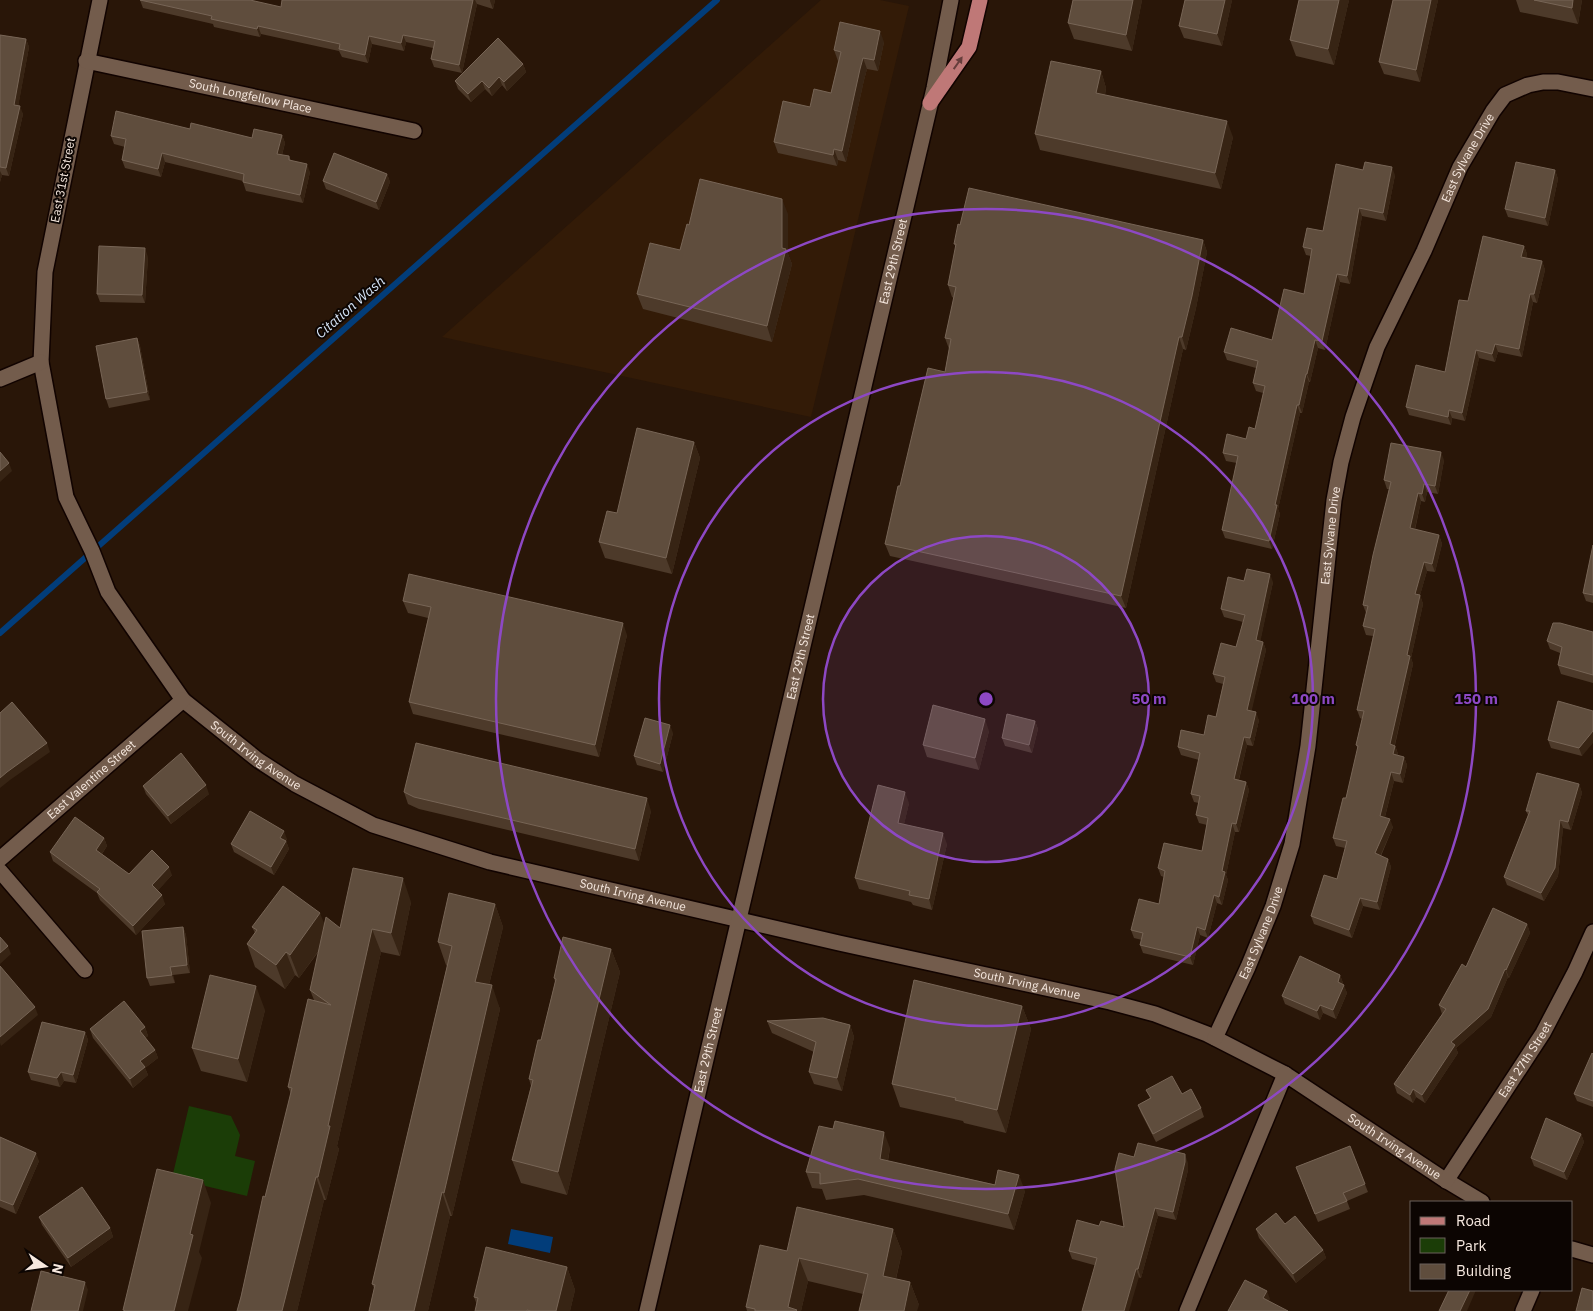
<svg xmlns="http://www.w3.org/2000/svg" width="1593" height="1311" font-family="'IBM Plex Sans',sans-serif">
<rect width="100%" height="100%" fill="#291608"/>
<!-- built -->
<path fill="#331b07" d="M821 0H880L909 6 811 417 442 337Z"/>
<!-- green -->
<path fill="#1b3d07" d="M189 1106 231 1116 240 1135 235 1156 255 1161 247 1196 172 1178Z"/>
<!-- water -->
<path fill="#023d7a" d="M511 1229 553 1237 550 1253 508 1244Z"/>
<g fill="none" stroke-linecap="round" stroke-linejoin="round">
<!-- stream -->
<path stroke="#023d7a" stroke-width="6" d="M0 633 717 0"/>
<defs>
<g id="minor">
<path id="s1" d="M100 0 45 272 41 362 66 497 92 551 108 592 183 700 258 760 295 784 373 825 490 862 839 943 1110 1002 1155 1014 1207 1034 1285 1074 1442 1178 1482 1202"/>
<path id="s2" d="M86 61 414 131"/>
<path d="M0 379 41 362"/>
<path id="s3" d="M0 859 183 700"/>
<path d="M0 871 85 970"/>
<path id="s4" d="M1215 1038 1248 967 1273 906 1292 844 1308 746 1334 500 1341 462 1353 417 1377 347 1424 251 1460 167 1493 111 1505 95 1528 85 1543 82H1558L1593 89"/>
<path id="s5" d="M1446 1181 1543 1033 1575 972 1593 932"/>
<path d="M1572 1249 1593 1255"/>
<path id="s6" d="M647 1311 934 88 951 0"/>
<path d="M1187 1311 1285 1074"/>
<path d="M1523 1311 1532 1290"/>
</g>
<path id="major" d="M930 103 969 47 980 0"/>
</defs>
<!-- minor casing -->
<use href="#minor" stroke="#110300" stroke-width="18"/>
<!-- major casing -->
<use href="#major" stroke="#110300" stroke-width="18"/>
<!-- minor -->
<use href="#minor" stroke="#735c4c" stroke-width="15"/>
<!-- major -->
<use href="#major" stroke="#bf7877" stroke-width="15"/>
</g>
<!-- wall -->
<path fill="#4d3a2a" d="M140 0 281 7 423 0H495L493 9 477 4 462 73 434 67 431 59 433 48 406 42 404 51 372 44 368 63 342 57 339 51 261 34 260 37 214 27 213 24 143 8Z
M1073 0H1142L1132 51 1074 39 1068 23Z
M1232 0 1222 46 1184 38 1179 26Z
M1349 0 1334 65 1296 56 1290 40Z
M1393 0H1438L1420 82 1384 74 1379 62Z
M1516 0H1582L1578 24 1520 12Z
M0 35 26 39 29 47 18 106 23 114 9 176 2 175 0 182Z
M884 42 878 71 867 69 864 80 846 162 838 160 837 166 778 153 774 142 810 107 831 93 838 61 834 50Z
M523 64 526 72 507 91 502 85 492 96 485 89 471 102 458 89 455 81Z
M1101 71 1106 88 1105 95 1233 137 1221 189 1040 150 1035 134Z
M190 129 252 138 282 135 285 143 282 155 289 156 291 161 310 172 303 203 246 191 243 182V181L165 162 161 177 125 168 122 160 125 147 114 144 111 136Z
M1555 170 1558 179 1548 226 1508 217 1505 209Z
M387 174 390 182 379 210 326 189 323 181Z
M1395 175 1386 221 1362 216 1350 284 1340 282 1325 350 1318 348 1310 382H1309L1302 413H1300L1278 509 1280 514 1272 549 1225 538 1222 530 1237 463 1226 461 1223 453 1246 439 1255 429 1263 393 1256 391 1253 383 1256 368 1227 360 1224 352 1272 340 1304 294 1311 256 1306 255 1303 247Z
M788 214V254L792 264 772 342 643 309 637 294 680 250 689 225Z
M1203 240 1207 252 1196 308 1186 350 1183 349 1126 608 890 556 885 544 900 486 945 372 949 349 945 338 954 298 952 297 948 285 956 247 954 244Z
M1524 246 1527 254 1526 258 1542 261 1545 270 1537 303 1533 302 1522 357 1498 352 1495 362 1479 358 1465 421 1452 418 1451 425 1409 415 1406 407 1445 372 1468 301Z
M148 257 145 303 100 302 97 294Z
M137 338 140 346 150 400 109 408 106 399Z
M694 442 700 458 672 574 605 558 599 542 617 513Z
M1444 460 1438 494 1427 492 1425 502 1421 501 1415 530 1439 535 1442 544 1435 572 1427 571 1420 595 1423 604 1411 658 1413 664 1395 745 1398 754V756L1404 757 1407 765 1403 783 1394 781 1385 817 1393 827 1381 856 1388 859 1391 867 1380 910 1363 906 1352 938 1314 924 1311 916 1337 879 1345 848 1336 846 1333 838 1346 798 1358 749 1356 745 1362 719 1360 718 1357 710 1373 636 1366 635 1363 626 1366 613 1363 605 1389 489H1387L1384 480Z
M1593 545V603L1586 601 1583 593Z
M1244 581 1273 582 1260 641 1263 642 1266 650 1251 711 1259 720 1253 746 1247 745 1239 780 1246 782 1249 790 1239 832H1235L1226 875 1228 880 1222 905 1217 903 1208 938 1200 935 1193 965 1143 953 1140 945 1142 940 1134 938 1131 930 1159 904 1164 877 1161 876 1158 868 1202 851 1207 825 1199 823 1196 815 1199 803 1194 802 1191 794 1199 760 1181 755 1178 747 1204 735 1216 717 1223 684 1216 682 1213 674 1236 647 1243 622 1224 617 1221 609Z
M403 601 627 635 599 757 413 714 409 702 428 618 408 613Z
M1593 632V683L1561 674 1558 665 1560 653 1550 649 1547 641Z
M1593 711 1582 756 1551 748 1548 740Z
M1035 721 1038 729 1032 753 1005 746 1002 738Z
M989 731 979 770 927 757 923 745Z
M673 733 663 772 637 765 634 756Z
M1579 784 1582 793 1571 830 1563 828 1558 876 1544 901 1507 885 1504 877 1528 815 1526 811Z
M143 786 209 794 171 824 146 794Z
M404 792 651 811 639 861 419 809 408 804Z
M909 803 904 824 947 844 932 910 913 905 911 902 859 889 855 878Z
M104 838 107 846 102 854 129 874 172 875 157 891 165 904 136 935 100 900 97 893 53 861 50 852Z
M287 839 286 841 289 849 274 875 234 852 231 844Z
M411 902 400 956 381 952 337 1146 339 1149 326 1200H324L297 1311H237L291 1094 288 1087 314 1000 310 990 319 951 299 978 295 975 285 989 255 967 247 944 255 933 252 927 324 925 340 928Z
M495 904 503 927 489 985 500 1009 452 1216H450L428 1311H369L374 1288 372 1284 447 966 446 965 438 942Z
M1527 924 1530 933 1509 978 1508 977 1491 1017 1456 1048 1458 1053 1425 1103 1416 1097 1413 1103 1397 1093 1394 1084 1442 1014 1439 1005 1466 967Z
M183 927 186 935 190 973 173 975 175 983 150 986 147 978Z
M611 949 620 972 567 1195 521 1183 512 1160 531 1086 529 1079 541 1040 555 982 554 978Z
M1340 975 1343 983V984L1347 993 1336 1019 1323 1013 1320 1020 1285 1004 1282 996Z
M1022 1006 1031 1029 1006 1133 964 1123 963 1121 900 1107 892 1084Z
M265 1010 247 1082 201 1071 192 1048Z
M767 1021 850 1025 854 1037 842 1091 814 1084 809 1072 814 1052 772 1033Z
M145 1027 148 1036 145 1038 155 1050 158 1058 145 1068 148 1075 133 1088 93 1038 90 1029Z
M85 1032 88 1040 76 1083 64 1081 60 1087 31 1080 28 1072Z
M1593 1054V1107L1577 1101 1574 1094Z
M1146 1090 1182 1094 1201 1108 1204 1117 1156 1142 1141 1113 1138 1105 1150 1098Z
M1581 1134 1584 1142 1567 1180 1534 1166 1531 1158Z
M0 1137 39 1161 16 1214 0 1207Z
M1350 1146 1368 1192 1347 1201 1350 1209 1318 1222 1296 1167Z
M890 1148 888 1161 1025 1191 1014 1230 864 1195 826 1200 822 1189 812 1188 806 1172Z
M1188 1163V1170L1176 1220 1158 1216 1141 1278 1072 1259 1069 1251 1099 1226 1124 1227Z
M39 1217 110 1228 113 1237 71 1267 42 1225Z
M893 1229 902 1252 896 1279 910 1282 919 1305 863 1294 808 1281 801 1311H747L746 1307 787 1251Z
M1256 1229 1323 1250 1326 1258 1296 1283 1259 1238Z
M567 1267 575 1290 570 1311H475L477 1305 474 1297Z"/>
<!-- shaded-wall -->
<path fill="#372414" d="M473 0H475L477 4 462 73 459 65Z
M490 0H495L493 9 490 1Z
M1133 0H1142L1132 51 1126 35Z
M1225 0H1232L1222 46 1217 34Z
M1339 0H1349L1334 65 1328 49Z
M1431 0H1438L1420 82 1416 70Z
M1573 0H1582L1578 24 1572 8Z
M258 26 261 34 260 37 257 29Z
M880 31 884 42 878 71 874 60Z
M403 35 406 42 404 51 401 43Z
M369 36 372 44 368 63 365 55Z
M26 39 29 47 17 113 14 105Z
M863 58 867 69 864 80 846 162 842 151 860 69Z
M523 64 526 72 507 91 504 82Z
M1101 71 1106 88 1102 109 1096 93Z
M499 77 502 85 492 96 489 88Z
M482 81 485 89 471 102 468 94Z
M20 106 23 114 9 176 6 168Z
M1227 121 1233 137 1221 189 1215 173Z
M282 135 285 143 280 162 277 154Z
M834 149 838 160 837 166 833 155Z
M162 153 165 162 161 177 158 169Z
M307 164 310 172 303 203 300 195Z
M1392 167 1395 175 1386 221 1383 213Z
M1555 170 1558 179 1548 226 1545 218Z
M0 171 2 175 0 182Z
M387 174 390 182 379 210 376 202Z
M782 199 788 214V254L792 264 772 342 767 326 782 248Z
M1359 208 1362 216 1350 284 1347 276Z
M1203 240 1207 252 1196 308 1186 350 1182 337Z
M1524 246 1527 254 1524 265 1521 257Z
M145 248 148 257 145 303 142 295Z
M1542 261 1545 270 1537 303 1534 294Z
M1337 274 1340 282 1325 350 1322 341Z
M1530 294 1533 302 1522 357 1519 349Z
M1179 337 1183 349 1126 608 1121 596Z
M137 338 140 346 150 400 147 392Z
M1315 340 1318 348 1310 382 1307 374Z
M1495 344 1498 352 1495 362 1492 354Z
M1476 350 1479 358 1465 421 1462 413Z
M1306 374 1309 382 1302 413 1299 405Z
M1297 405 1300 413 1278 509 1280 514 1272 549 1269 541 1275 505Z
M1449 410 1452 418 1451 425 1448 417Z
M694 442 700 458 672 574 666 558Z
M1441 452 1444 460 1438 494 1435 486Z
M9 463 12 471 0 482V471Z
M1424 484 1427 492 1425 502 1422 494Z
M1418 493 1421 501 1413 537 1410 528Z
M1439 535 1442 544 1435 572 1432 564Z
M1424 562 1427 571 1418 602 1415 594Z
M1270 574 1273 582 1259 648 1256 640Z
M1420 595 1423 604 1411 658 1413 664 1393 752 1390 744 1407 655Z
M623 623 627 635 599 757 595 745Z
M1263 642 1266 650 1250 718 1247 710Z
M1256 712 1259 720 1253 746 1250 738Z
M985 719 989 731 979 770 975 758Z
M1035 721 1038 729 1032 753 1029 745Z
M670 725 673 733 663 772 660 764Z
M1593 731V743L1582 756 1579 748Z
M1244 737 1247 745 1237 787 1234 779Z
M47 743 50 752 10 780 0 788V778L7 772Z
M1395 746 1398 754 1396 763 1393 754Z
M1404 757 1407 765 1403 783 1400 774Z
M1391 772 1394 781 1383 824 1380 816Z
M1246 782 1249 790 1239 832 1236 824Z
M1579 784 1582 793 1571 830 1568 822Z
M206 785 209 794 171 824 168 816Z
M905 792 909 803 902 834 898 823Z
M647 798 651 811 639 861 635 849Z
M1390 819 1393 827 1378 861 1375 853Z
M1560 820 1563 828 1558 876 1544 901 1541 893Z
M1232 823 1235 832 1226 875 1228 880 1222 905 1219 897 1222 871Z
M284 831 287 839 283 846 280 838Z
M943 833 947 844 932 910 929 899Z
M104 838 107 846 99 858 96 850Z
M286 841 289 849 274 875 271 867Z
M1388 859 1391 867 1380 910 1377 902Z
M169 867 172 875 155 894 152 885Z
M403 878 411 902 400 956 391 933Z
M162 895 165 904 136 935 133 926Z
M1214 895 1217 903 1208 938 1205 930Z
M1360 898 1363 906 1352 938 1349 930Z
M495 904 503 927 484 1005 475 982Z
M320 913 329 936 299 978 290 955Z
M1527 924 1530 933 1509 978 1506 970Z
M183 927 186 935 190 973 187 965Z
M1197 927 1200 935 1193 965 1190 957Z
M372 929 381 952 337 1146 339 1149 326 1200 318 1177 328 1126Z
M8 946 11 954 0 964V953Z
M611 949 620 972 567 1195 558 1172Z
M286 952 295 975 285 989 276 965Z
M170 967 173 975 175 983 172 975Z
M1505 969 1508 977 1491 1017 1456 1048 1458 1053 1425 1103 1422 1095 1451 1042Z
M1340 975 1343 983 1341 990 1338 982Z
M492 985 500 1009 452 1216 444 1193Z
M1344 985 1347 993 1336 1019 1333 1010Z
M256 986 265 1010 247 1082 238 1059Z
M1320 1005 1323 1013 1320 1020 1317 1011Z
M1022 1006 1031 1029 1006 1133 997 1110Z
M35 1007 38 1015 1 1046 0 1043V1037Z
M850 1025 854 1037 842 1091 837 1078Z
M145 1027 148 1036 143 1040 140 1031Z
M85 1032 88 1040 76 1083 73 1075Z
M155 1050 158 1058 145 1068 148 1075 133 1088 130 1079 140 1061Z
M61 1072 64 1081 60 1087 57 1078Z
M1413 1089 1416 1097 1413 1103 1410 1095Z
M884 1132 890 1148 885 1175 880 1159Z
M1581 1134 1584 1142 1567 1180 1564 1172Z
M36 1153 39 1161 16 1214 13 1205Z
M1185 1154 1188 1163V1170L1176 1220 1173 1212Z
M1019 1175 1025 1191 1014 1230 1008 1214Z
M316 1177 324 1200 297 1311H282Z
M203 1180 211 1203 199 1252 202 1258 188 1311H174L190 1234Z
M442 1192 450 1216 428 1311H414Z
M1155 1208 1158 1216 1141 1278 1138 1269Z
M110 1228 113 1237 71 1267 68 1258Z
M893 1229 902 1252 891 1299 883 1276Z
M1323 1250 1326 1258 1296 1283 1293 1274Z
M799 1258 808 1281 801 1311H789L788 1307Z
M567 1267 575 1290 570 1311H556Z
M1136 1269 1139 1277 1129 1311H1124Z
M85 1282 88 1290 83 1311H78Z
M910 1282 919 1305 917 1311H904Z
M1470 1290H1476L1467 1311H1460Z
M1267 1291 1270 1299 1266 1306 1263 1298Z"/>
<!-- building -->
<path fill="#5f4d3d" stroke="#776556" d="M140 0H250L281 7 282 0H473L459 65 431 59 435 41 403 35 401 43 369 36 365 55 339 49 340 44 258 26 257 29 211 19 212 16Z
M1073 0H1133L1126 35 1068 23Z
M1185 0H1225L1217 34 1179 26Z
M1299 0H1339L1328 49 1290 40Z
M1393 0H1431L1416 70 1379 62Z
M1534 0H1573L1572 8Z
M840 22 880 31 874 60 863 58 860 69 842 151 834 149 833 155 774 142 783 101 810 107 814 89 831 93 841 52 834 50Z
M0 35 26 39 14 105 20 106 6 168 0 167Z
M498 38 523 64 504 82 499 77 489 88 482 81 468 94 455 81Z
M1051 61 1101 71 1096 93 1227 121 1215 173 1035 134Z
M116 111 190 129 191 123 252 138 254 129 282 135 277 154 289 156V160L307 164 300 195 243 182 244 174 162 153 158 169 122 160 126 139 111 136Z
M334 153 387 174 376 202 323 181Z
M1365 162 1392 167 1383 213 1359 208 1347 276 1337 274 1322 341 1315 340 1307 374H1306L1299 405H1297L1275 505H1277L1269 541 1222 530 1238 456 1223 453 1227 434 1246 439 1249 427 1255 429 1265 386 1253 383 1258 361 1224 352 1231 328 1272 340 1284 289 1304 294 1312 249 1303 247 1307 228 1323 231 1336 164 1363 170Z
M1516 162 1555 170 1545 218 1505 209Z
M700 179 782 199V248L786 249 767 326 637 294 650 243 680 250 687 224 689 225Z
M969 188 1203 240 1192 296 1182 337H1179L1121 596 885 544 898 486H900L928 368 945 372 951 339 945 338 956 287 948 285 956 244H954L958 224 960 225Z
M1483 236 1524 246 1521 257 1542 261 1534 294H1530L1519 349 1495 344 1492 354 1476 350 1462 413 1449 410 1448 417 1406 407 1416 365 1445 372 1459 300 1468 301Z
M99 246 145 248 142 295 97 294Z
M137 338 147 392 106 399 96 346Z
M637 428 694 442 666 558 599 542 607 511 617 513Z
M1391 443 1441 452 1435 486 1424 484 1422 494 1418 493 1410 528 1439 535 1432 564 1424 562 1415 594 1420 595 1407 655 1410 656 1390 744 1395 746 1393 754 1404 757 1400 774 1391 772 1380 816 1390 819 1375 853 1388 859 1377 902 1360 898 1349 930 1311 916 1324 875 1337 879 1347 841 1333 838 1343 798H1346L1358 746 1356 745 1364 711 1357 710 1375 629 1363 626 1368 606 1363 605 1373 555 1391 482 1384 480Z
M0 452 9 463 0 471Z
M1593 545V595L1583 593Z
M1247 569 1270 574 1256 640 1263 642 1247 710 1256 712 1250 738 1244 737 1234 779 1246 782 1236 824 1232 823 1222 871 1225 872 1219 897 1214 895 1205 930 1197 927 1190 957 1140 945 1143 933 1131 930 1139 899 1159 904 1165 871 1158 868 1164 843 1202 851 1208 818 1196 815 1200 796 1191 794 1200 753 1178 747 1181 730 1204 735 1208 715 1216 717 1225 677 1213 674 1221 643 1236 647 1245 615 1221 609 1228 577 1244 581Z
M409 574 623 623 595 745 409 702 431 607 403 601Z
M1553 623H1560L1593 632V675L1558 665 1562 647 1547 641Z
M1558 701 1593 711V731L1579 748 1548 740Z
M12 702 47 743 7 772 0 778V713Z
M933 705 985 719 975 758 923 745Z
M1007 714 1035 721 1029 745 1002 738Z
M645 718 670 725 660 764 634 756Z
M416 743 647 798 635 849 414 797 404 792Z
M181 753 206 785 168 816 143 786Z
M1537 773 1579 784 1568 822 1560 820 1555 868 1541 893 1504 877 1530 811H1526Z
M878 785 905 792 898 823 943 833 929 899 909 895 910 891 855 878Z
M250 811 284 831 280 838 286 841 271 867 231 844Z
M75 817 104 838 96 850 129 874 152 850 169 867 152 885 162 895 133 926 97 892 100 889 50 852Z
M353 868 403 878 391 933 372 929 328 1126H330L318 1177H316L282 1311H237L241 1297 263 1196 265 1197 292 1088 288 1087 308 999 331 1005 310 990 326 917 340 928Z
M283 886 320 913 290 955 286 952 276 965 247 944 257 930 252 927Z
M449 893 495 904 475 982 492 985 444 1193 442 1192 414 1311H369L375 1285 372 1284 452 946 438 942Z
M1493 908 1527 924 1506 970 1505 969 1488 1009 1451 1042 1455 1045 1422 1095 1413 1089 1410 1095 1394 1084 1446 1009 1439 1005 1462 964 1466 967Z
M183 927 187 965 170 967 172 975 147 978 142 931Z
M0 937 8 946 0 953Z
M563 937 611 949 558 1172 512 1160 533 1080 529 1079 538 1040H541L556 979 554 978Z
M1300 956 1340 975 1338 982 1344 985 1333 1010 1320 1005 1317 1011 1282 996Z
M0 966 35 1007 0 1037Z
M210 975 256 986 238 1059 192 1048Z
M914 980 1022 1006 997 1110 955 1100 956 1098 892 1084Z
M124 1001 145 1027 140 1031 155 1050 140 1061 145 1067 130 1079 90 1029Z
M823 1018 850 1025 837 1078 809 1072 816 1042 767 1021Z
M42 1022 85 1032 73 1075 61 1072 57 1078 28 1072Z
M1592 1053 1593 1054V1101L1574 1094Z
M1172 1076 1182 1094 1191 1089 1201 1108 1153 1134 1138 1105 1151 1098 1146 1090Z
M1546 1118 1581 1134 1564 1172 1531 1158Z
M835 1121 884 1132 880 1159 995 1185 998 1170 1019 1175 1008 1214 858 1179 820 1184V1173L806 1172 819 1126 833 1129Z
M0 1137 36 1153 13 1205 0 1200Z
M1138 1143 1185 1154V1162L1173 1212 1155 1208 1138 1269H1136L1124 1311H1082L1097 1258 1069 1251 1077 1220 1099 1226 1101 1221 1124 1227 1115 1169 1119 1153 1134 1157Z
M1350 1146 1365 1184 1343 1193 1347 1201 1315 1214 1296 1167Z
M157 1169 203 1180 190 1234 193 1235 174 1311H126L123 1310Z
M82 1187 110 1228 68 1258 39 1217Z
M797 1207 893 1229 883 1276 910 1282 904 1311H859L868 1274 799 1258 788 1307 797 1310 796 1311H755V1309L746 1307 760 1245 787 1251Z
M1276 1213 1285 1224 1295 1216 1323 1250 1293 1274 1256 1229Z
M486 1247 567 1267 556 1311H531L527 1310V1311H475L478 1298 474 1297Z
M41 1271 85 1282 78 1311H31Z
M1245 1280 1267 1291 1263 1298 1288 1311H1228Z
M1582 1288 1593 1291V1311H1576Z
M1449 1290H1470L1460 1311H1439Z"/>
<!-- one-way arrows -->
<defs><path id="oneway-solid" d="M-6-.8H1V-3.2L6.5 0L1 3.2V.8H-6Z" transform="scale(1.25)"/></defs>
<use fill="#663e3c" href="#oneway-solid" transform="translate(958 63) rotate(-55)"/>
<!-- distance rings -->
<circle cx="986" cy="699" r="163" fill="#8d48c4" fill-opacity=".12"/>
<g fill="none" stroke="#8d48c4" stroke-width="2.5">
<circle cx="986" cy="699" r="163"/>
<circle cx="986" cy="699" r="327"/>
<circle cx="986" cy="699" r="490"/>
</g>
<g text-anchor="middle" stroke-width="4" stroke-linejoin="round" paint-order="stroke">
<!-- street labels -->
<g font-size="12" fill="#f6e8df" stroke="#0c0502">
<text dy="4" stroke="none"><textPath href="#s2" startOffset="168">South Longfellow Place</textPath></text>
<text dy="4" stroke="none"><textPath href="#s4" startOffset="925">East Sylvane Drive</textPath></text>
<text transform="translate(63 180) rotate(-79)" y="4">East 31st Street</text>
<text dy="4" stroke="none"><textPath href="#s6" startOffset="1078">East 29th Street</textPath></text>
<text dy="4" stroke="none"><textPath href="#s4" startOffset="520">East Sylvane Drive</textPath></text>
<text dy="4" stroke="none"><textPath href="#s6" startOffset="672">East 29th Street</textPath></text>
<text dy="4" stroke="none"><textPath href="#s1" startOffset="832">South Irving Avenue</textPath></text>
<text dy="4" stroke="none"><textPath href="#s3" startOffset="121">East Valentine Street</textPath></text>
<text dy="4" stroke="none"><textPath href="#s1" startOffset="1238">South Irving Avenue</textPath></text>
<text dy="4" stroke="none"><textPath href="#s4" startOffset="115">East Sylvane Drive</textPath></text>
<text dy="4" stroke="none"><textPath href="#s1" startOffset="1642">South Irving Avenue</textPath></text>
<text dy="4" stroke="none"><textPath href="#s6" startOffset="268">East 29th Street</textPath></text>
<text dy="4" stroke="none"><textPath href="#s5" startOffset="145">East 27th Street</textPath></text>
<text dy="4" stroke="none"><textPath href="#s1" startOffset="2048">South Irving Avenue</textPath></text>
</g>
<!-- water labels -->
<g font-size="14" font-style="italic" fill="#d5e3f6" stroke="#0c0502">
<text transform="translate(350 307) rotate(-41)" y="5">Citation Wash</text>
</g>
</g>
<circle cx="986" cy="699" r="8" fill="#8d48c4" stroke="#0c0502" stroke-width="2.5"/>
<g font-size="15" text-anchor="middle" font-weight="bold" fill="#8d48c4" stroke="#0c0502" stroke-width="4" stroke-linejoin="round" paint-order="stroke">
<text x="1149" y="704">50 m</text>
<text x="1313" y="704">100 m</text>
<text x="1476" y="704">150 m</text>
</g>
<!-- legend -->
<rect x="1410" y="1201" width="162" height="90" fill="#0c0502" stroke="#6a605a"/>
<rect x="1420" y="1217" width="25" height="8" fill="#bf7877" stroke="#6a605a"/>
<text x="1456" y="1226" font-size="15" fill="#f6e8df">Road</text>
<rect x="1420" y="1238" width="25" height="15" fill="#1b3d07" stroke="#6a605a"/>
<text x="1456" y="1251" font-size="15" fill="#f6e8df">Park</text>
<rect x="1420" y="1264" width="25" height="15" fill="#5f4d3d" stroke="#6a605a"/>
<text x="1456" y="1276" font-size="15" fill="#f6e8df">Building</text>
<!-- north arrow -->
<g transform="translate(45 1266) rotate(103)" stroke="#0c0502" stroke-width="4" paint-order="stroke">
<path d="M0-4L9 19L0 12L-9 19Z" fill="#f6e8df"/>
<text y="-8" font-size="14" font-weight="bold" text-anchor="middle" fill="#f6e8df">N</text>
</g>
</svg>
